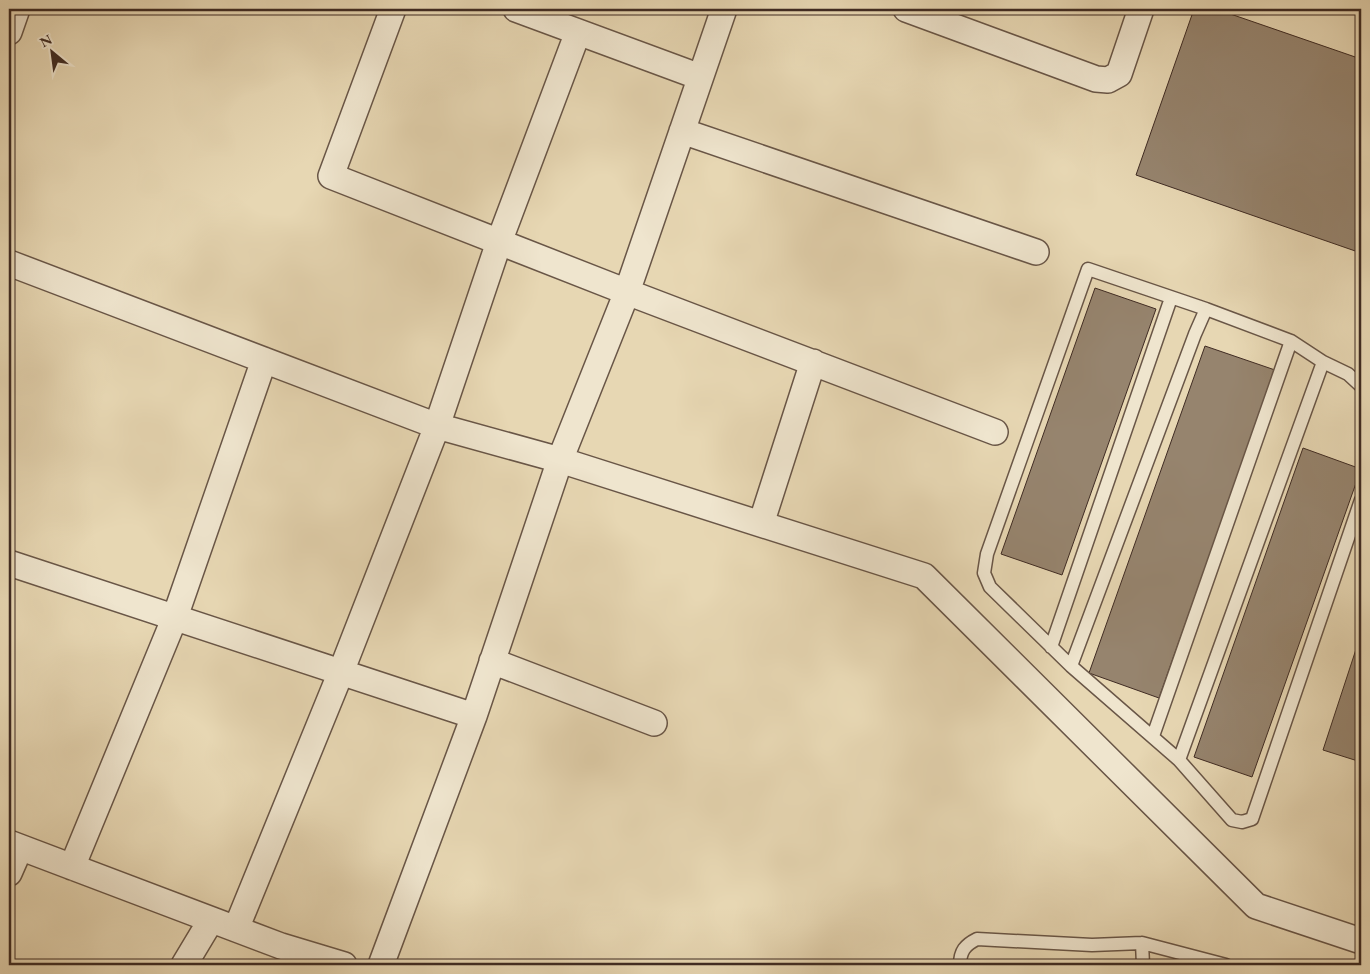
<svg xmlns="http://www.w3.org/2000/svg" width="1370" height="974" font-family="'EB Garamond',serif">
<rect width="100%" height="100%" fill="#e7d7b3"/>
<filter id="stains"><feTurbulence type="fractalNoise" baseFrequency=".004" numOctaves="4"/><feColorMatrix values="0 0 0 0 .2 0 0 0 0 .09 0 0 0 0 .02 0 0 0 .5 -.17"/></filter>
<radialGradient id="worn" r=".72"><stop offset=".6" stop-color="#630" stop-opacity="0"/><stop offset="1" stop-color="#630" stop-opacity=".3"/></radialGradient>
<!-- building -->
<path fill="#96846e" stroke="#3f2b23" d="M1194 9H1216L1361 59V253L1136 175Z
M1095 288 1156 309 1062 575 1001 554Z
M1205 346 1275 370 1159 698 1089 673Z
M1303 448 1361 469 1252 777 1194 757Z
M1361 634V762L1323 750Z
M983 961 1113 965H983Z"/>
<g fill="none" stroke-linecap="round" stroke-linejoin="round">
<defs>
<path id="service" d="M1206 309 1088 269 987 554 984 573 990 587 1071 666 1179 760 1323 362 1348 374 1361 386
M1051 647 1171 298
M1071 666 1195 334 1206 309 1291 341 1323 362
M1153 736 1291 341
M1179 760 1232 820 1242 822 1252 819 1361 500
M1142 943 1143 965
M960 965C960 951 965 945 977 939L1092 945 1142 943 1226 965"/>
<path id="minor" d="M393 9 331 176 627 292 995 432
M516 9 700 77
M906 9 1096 79 1108 80 1119 74 1141 9
M9 32 17 9
M682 131 1036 252
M9 263 437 426 560 460 924 576 1256 906 1361 941
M761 524 813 362
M9 563 474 716
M492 661 654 723
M9 843 281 946 344 965
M72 867 175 617 264 360
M9 873 20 848
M236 929 341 672 437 426 499 242 578 32
M184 965 211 920
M381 965 474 716 560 460 627 292 724 9"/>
</defs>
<!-- service casing -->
<use href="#service" stroke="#695647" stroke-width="15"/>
<!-- minor casing -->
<use href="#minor" stroke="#695647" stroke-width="28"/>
<!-- service -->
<use href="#service" stroke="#efe5ce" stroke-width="12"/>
<!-- minor -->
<use href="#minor" stroke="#efe5ce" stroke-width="25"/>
</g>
<!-- margin -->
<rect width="1370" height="974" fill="none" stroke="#e7d7b3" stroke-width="30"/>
<rect x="10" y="10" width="1350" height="954" fill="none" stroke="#3f2b23" stroke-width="2.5"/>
<rect x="15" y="15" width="1340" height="944" fill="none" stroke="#3f2b23"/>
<!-- north arrow -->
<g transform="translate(52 52) rotate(331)" stroke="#efe5ce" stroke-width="4" paint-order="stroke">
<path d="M0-4L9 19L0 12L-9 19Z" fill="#3f2b23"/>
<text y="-8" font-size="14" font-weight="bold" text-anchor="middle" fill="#3f2b23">N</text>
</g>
<rect width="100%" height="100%" filter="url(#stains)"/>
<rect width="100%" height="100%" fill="url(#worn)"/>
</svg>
